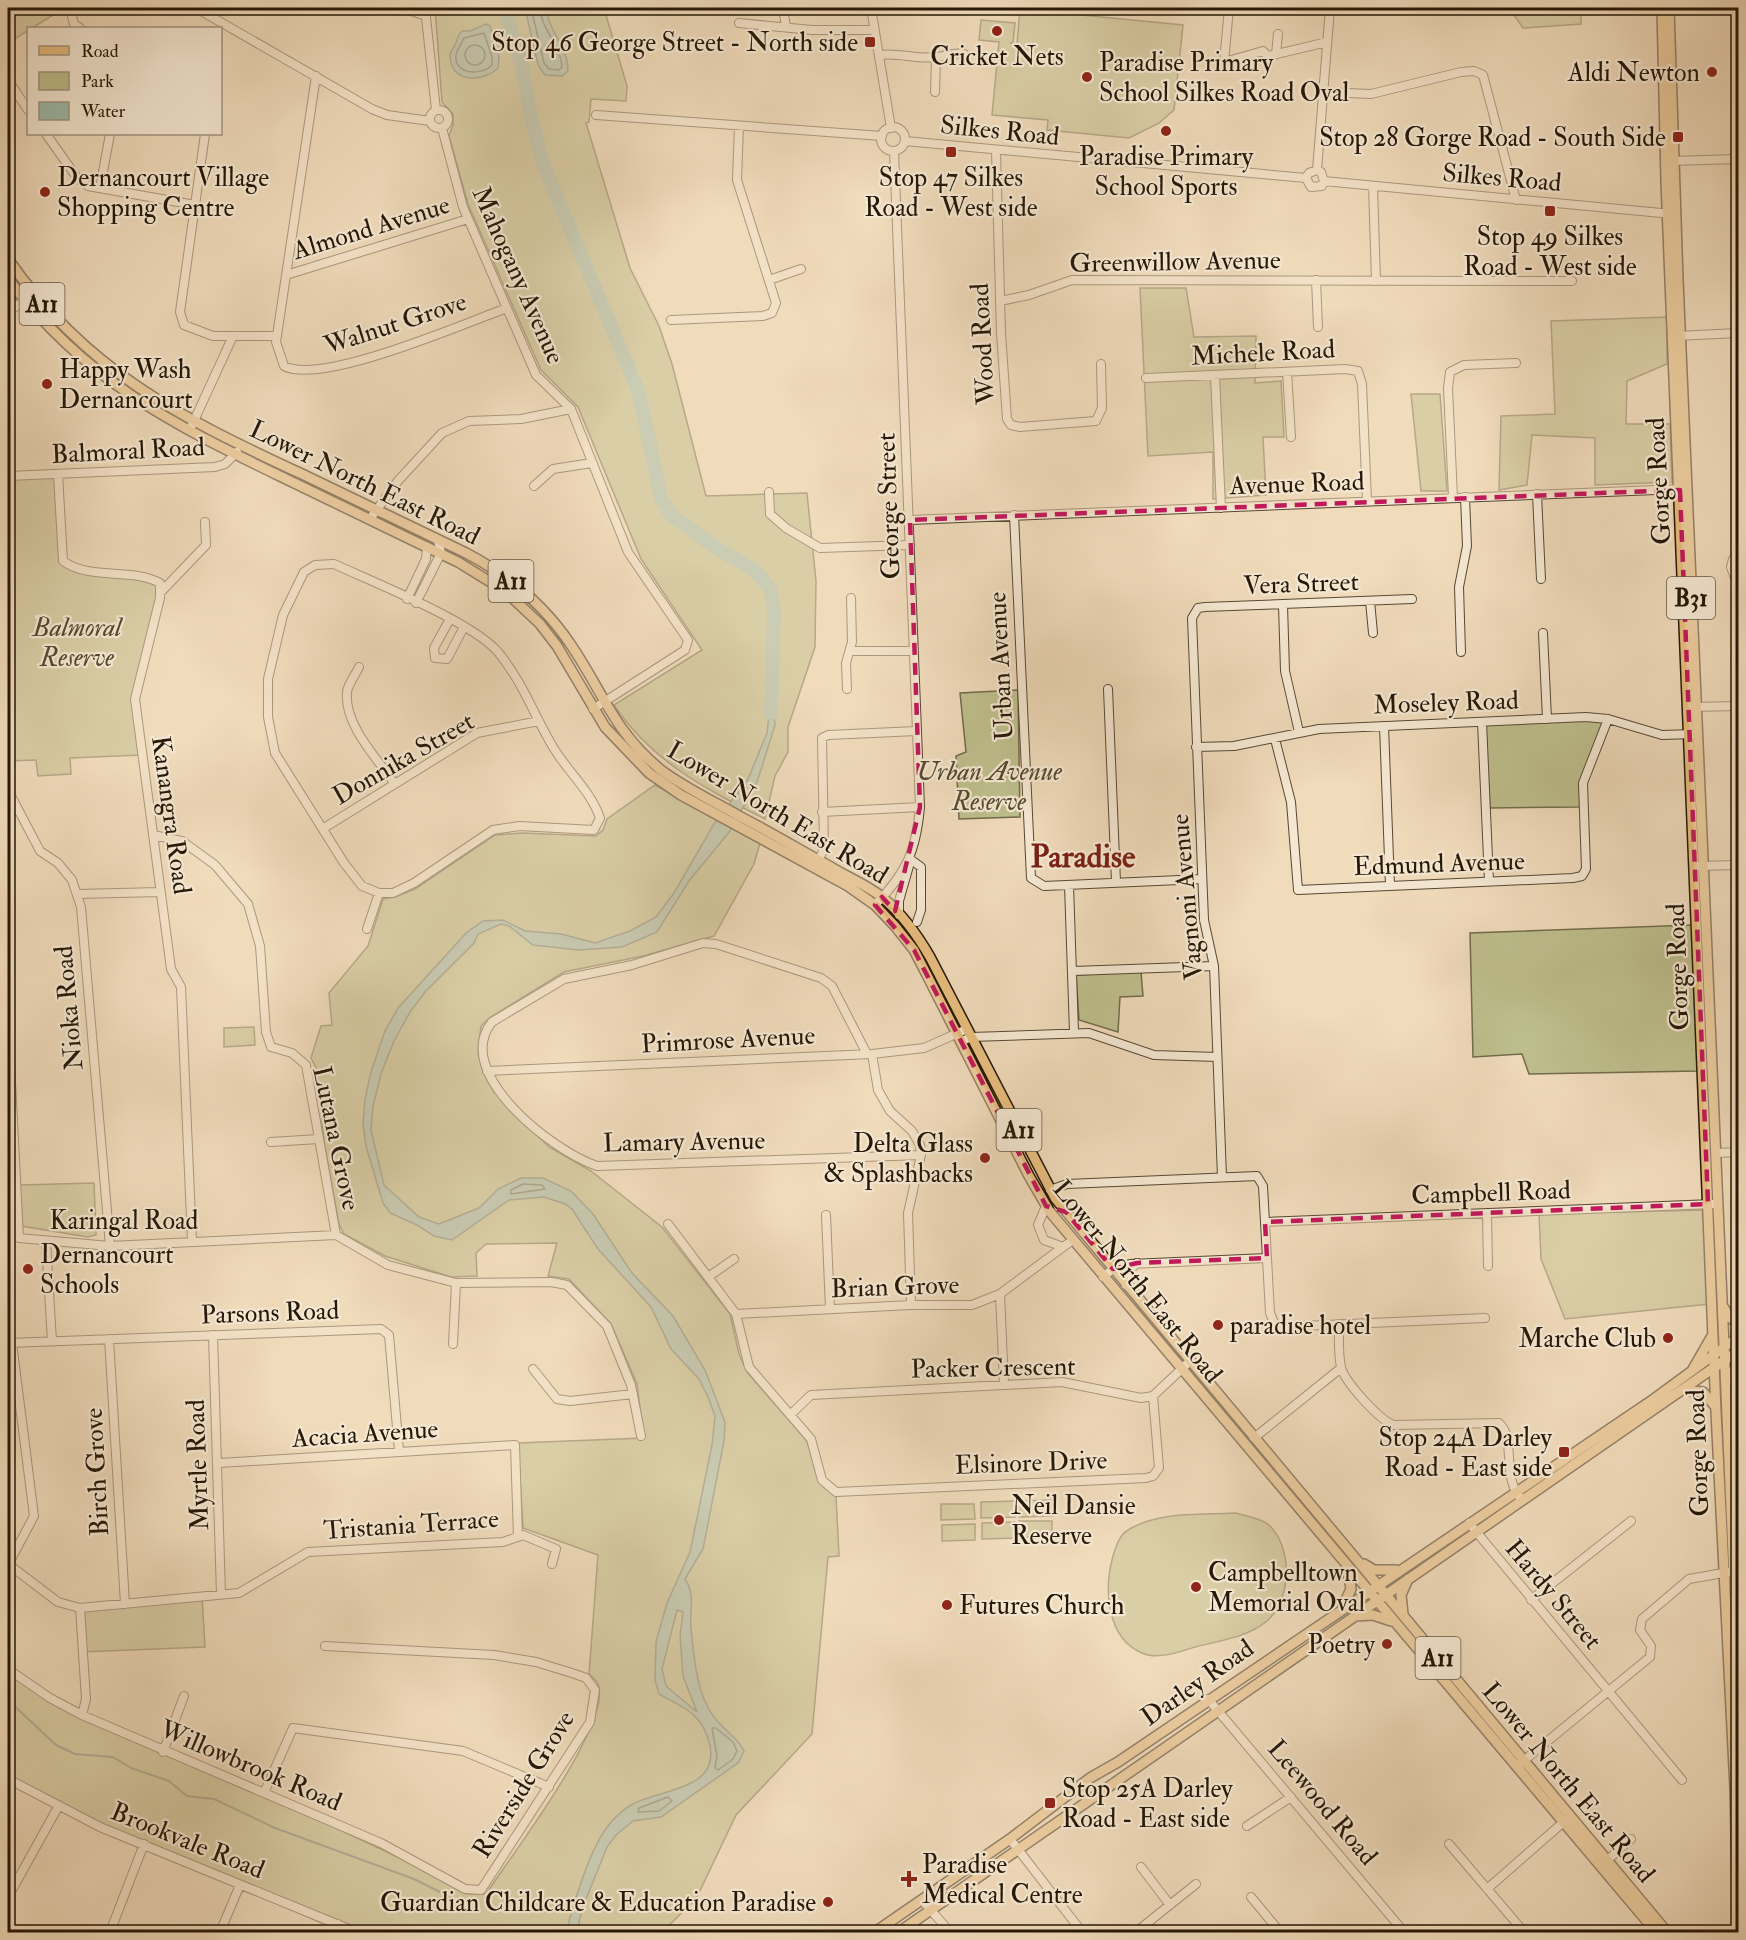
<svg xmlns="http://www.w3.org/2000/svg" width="1746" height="1940" font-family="'IM FELL Double Pica',serif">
<rect width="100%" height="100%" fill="#f0dbbb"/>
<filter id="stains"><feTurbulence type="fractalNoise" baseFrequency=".00333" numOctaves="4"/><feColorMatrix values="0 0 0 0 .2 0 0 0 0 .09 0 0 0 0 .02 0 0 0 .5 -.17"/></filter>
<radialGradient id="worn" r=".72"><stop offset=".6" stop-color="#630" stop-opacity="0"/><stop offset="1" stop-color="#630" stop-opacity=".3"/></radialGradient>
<!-- green -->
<path fill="#bebf8d" stroke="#726b4a" stroke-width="1.5" d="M8 8H59L58 12 8 43Z
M435 8H604L627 86 626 101 591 99 589 122 586 123 630 268 659 326 672 364 706 496 807 493 816 581 815 647 788 727V752L775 776 765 819C706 789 652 762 614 705L702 650 641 559 578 407 541 370 468 204 449 136 453 125V114L442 102Z
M1509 8H1581V24L1523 28Z
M1020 9 1183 25 1174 110 1159 123 1129 138 1047 130 1048 120 992 115 999 42 979 40 981 20 1015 23 1013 43H1010L1017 44Z
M1140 288H1186L1194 337 1256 336 1255 383 1281 381 1284 437H1263L1266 495 1213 499V452L1148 456Z
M1667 317V364L1627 381 1626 424H1670L1672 482 1595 485V438L1532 435 1527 485 1499 490 1501 416 1555 414 1551 321Z
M1411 394H1440L1447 491H1421Z
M58 474 63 561 75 570 160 583 135 699 142 755 70 758 71 774 38 776 36 760 8 761V476Z
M1018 690 1020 817 959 819 956 756 966 752 960 693Z
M1582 720 1604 722 1581 780 1580 807 1490 808 1485 725Z
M655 785 760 843 754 864 714 936 643 956 564 972 489 1018 481 1026 478 1053 483 1072 494 1092 549 1147 591 1171 662 1227 730 1314 739 1354 747 1372 807 1441 818 1480 836 1496 839 1556 828 1557 812 1734 736 1815 696 1899 662 1932H342L144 1844 8 1779V1673L81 1719 334 1827 423 1869 466 1894H486C510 1857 613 1724 598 1684 597 1681 592 1677 589 1674L598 1555 523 1528 518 1443 644 1438 637 1384 611 1324 569 1279 548 1276 557 1243 486 1244 476 1253 477 1276 451 1277 385 1256 344 1234 339 1224 324 1142 317 1070 311 1058 321 1026 332 1025 329 993 368 946 383 899 395 897 415 889 495 835 522 833 596 836 603 830 607 819Z
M1693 925 1698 1071 1529 1074 1522 1054 1473 1057 1470 933Z
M1141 972 1143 996 1120 997 1118 1032 1079 1020 1076 975Z
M254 1027 255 1045 224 1047V1028Z
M94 1183 96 1235 88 1237 21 1226 20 1185Z
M1704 1210 1709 1304 1565 1319 1541 1259 1539 1214Z
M1052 1500V1516L1019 1517 1018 1501Z
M1015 1501V1517L981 1518V1502Z
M941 1504H974L975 1519 941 1520Z
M1235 1513C1246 1516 1261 1518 1269 1525 1293 1548 1292 1599 1267 1621 1248 1637 1219 1641 1195 1647 1180 1652 1157 1660 1142 1653 1106 1638 1104 1588 1113 1556 1116 1547 1119 1535 1128 1530 1159 1511 1200 1515 1235 1513Z
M1019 1521H1052V1537H1019Z
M1015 1522 1016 1538 982 1539V1523Z
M975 1524V1540L942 1541V1525Z
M202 1596 205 1647 81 1652 80 1608Z"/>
<!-- water -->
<path fill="#9bbbab" stroke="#6c7969" stroke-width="1.5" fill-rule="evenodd" d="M525 8H546C548 31 568 46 568 71L562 76 545 75 538 65Z
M486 24 490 26 499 57 498 68C484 82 451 84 450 56 450 51 454 48 456 43 458 38 457 35 462 31H470Z
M771 696 775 725 757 782 730 831 689 881 657 932 622 947 579 950 533 945 509 926 501 924 478 934 474 943 425 992 410 1012 394 1041 381 1074 373 1106 371 1130 384 1185 419 1217 439 1224 479 1208 498 1189 521 1178H543L571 1191 593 1214 632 1273 673 1316 705 1370 725 1422 724 1441 703 1549 685 1579C696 1595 689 1610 691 1628 694 1657 696 1693 714 1717 724 1731 736 1735 744 1751L738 1763 661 1817 633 1821 616 1835 607 1847 582 1909 577 1932H566C574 1903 589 1850 608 1826 613 1819 624 1809 631 1805 658 1789 719 1791 710 1746 703 1713 684 1708 659 1694L655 1680 656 1642 667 1603 690 1552 712 1445 715 1416 708 1397 699 1379 671 1349 651 1307 598 1249 572 1209 565 1204 544 1197 509 1200 452 1240 434 1236 417 1225 390 1213 383 1203 366 1146 363 1124 365 1099 371 1072 385 1031 398 1008 466 933 483 921 503 920 525 931 561 934 595 943 630 931 656 917 674 893 714 824 748 779 767 733ZM677 1610 683 1612 680 1636 683 1676 697 1712 666 1686 662 1669Z"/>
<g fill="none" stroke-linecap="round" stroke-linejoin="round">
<!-- shore -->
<path stroke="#606958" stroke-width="1.5" d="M531 8 544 63 549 69 559 70 562 67C561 44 541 30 540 8
M484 33 492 57V65C483 76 453 75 456 55 457 50 462 42 464 38Z
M465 55a10 10 0 1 1 20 0a10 10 0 1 1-20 0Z
M523 1184 542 1185 545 1189 511 1194V1190Z
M712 1728H716L733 1742 737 1751 733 1759 718 1770 715 1768 717 1756Z
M668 1797 672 1801 659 1811 638 1812 639 1808Z"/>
<!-- stream -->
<path stroke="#6c7969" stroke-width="2" d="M8 1700 56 1745 75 1754 113 1757 131 1768 169 1781 187 1796 214 1799 275 1828 414 1879 444 1894 470 1913
M487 1927 497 1932"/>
<!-- river -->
<path stroke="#9bbbab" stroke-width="14" d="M504 8 522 65 531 117 543 164 639 393 661 498 671 515 719 550 755 570 771 590 774 610 771 713"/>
<defs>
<path id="minor" d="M70 8 74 24 80 28
M196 8 372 109 387 115 430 121
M403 8 426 16
M425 8 436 110
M783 8 786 27
M871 8 891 128
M1229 8 1224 62 1263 51 1268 56 1327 42
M739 23 812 30H874
M1276 54 1278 34
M879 55C898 52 918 60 936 57 947 56 952 52 964 54
M316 76 276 342 284 366C321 386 465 323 507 308
M8 80 28 110
M935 92 936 58
M1323 92 1371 94 1461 72 1474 71 1483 75 1516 200
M430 119a9 9 0 1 1 18 0a9 9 0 1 1-18 0Z
M596 115 882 136
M881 139a12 12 0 1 1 24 0a12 12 0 1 1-24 0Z
M442 128 463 207 536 375 571 409 628 552 688 640 685 650 593 709
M46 134 78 179 88 186 195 205
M205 134 180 312 184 325 213 336H277
M905 141 1306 178
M996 151 1001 333 1007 419 1011 425 1020 427 1096 421 1102 408 1101 364
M1671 161 1738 159
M1317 170 1330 8
M1306 178 1309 173 1317 170 1321 172 1324 181
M1306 178 1311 187 1322 186 1324 181
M1324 181 1672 214
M1373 186 1376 281
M100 188 110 134
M286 275 468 219
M769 280 801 269
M1316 280 1318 327
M1000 301 1029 295 1072 280 1572 281
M8 312 24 301
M671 320 763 316 772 313 776 303 737 180 739 126
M1677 336 1738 333
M1287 372 1291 437
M1215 375 1221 508
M1146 378 1345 369 1358 371 1362 384 1367 501
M192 425 233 336
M58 474 63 561C91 581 130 567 160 583V598L135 699 171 969 181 987 192 1242
M8 476 215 467 225 464 237 452
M534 486 553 469 592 463
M769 492 770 514 786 528 820 548 910 545
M1537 494 1541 579
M1453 497 1448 388 1450 372 1464 365 1516 363
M1014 515 1031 878 1044 886 1202 879
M370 519 397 482 442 433 469 421 521 419 571 409
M910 520 1682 489
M1738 555 1733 559 1731 567 1738 586
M334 564C375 583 471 621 498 652 522 681 534 715 553 747 567 771 591 791 600 818L594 830 519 826 493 830 414 883 393 893H379L362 886 344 863 275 753 268 717V679L283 615 304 572 315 565Z
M160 593 206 545 205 522
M407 599 426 559 427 547
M1370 601 1373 633
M416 603 441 553 438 540
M1283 605 1285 671 1299 732
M450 619 434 648 435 658 447 659 464 627
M1543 633 1547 719
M850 651H914
M1461 652 1459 587 1467 546 1465 497
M359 667C356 674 348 684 347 692 344 725 377 758 394 783
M847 689 846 663 852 642 851 598
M1108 689 1116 882
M1692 707 1738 706
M1482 722 1489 881
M1384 726 1390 885
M1275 739 1291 802 1298 890 1573 878 1582 876 1586 869 1583 783 1608 719
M1196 747 1234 746 1319 729 1586 717 1608 719 1662 735 1694 734
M8 790 40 851 58 863 72 880 81 907 110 1246
M822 812 920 807
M324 828 477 733 539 721
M153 835 182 841 215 865 248 904 260 946 266 1032 271 1047 292 1053 306 1065 336 1235
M910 859 921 867V910L917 922
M817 863 824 849 822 738 828 735 917 731
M1698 866 1738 865
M1069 885 1074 1032
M77 894 160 892
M875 905C906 873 916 852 920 807L894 151
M899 915V901L909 866
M367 929 379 893
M1073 971 1214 966
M8 1023 19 1238 110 1246 336 1235
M962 1041 971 1037 1089 1033 1154 1055 1217 1057
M867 1054 832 986 821 978 716 944 703 943 632 965 564 979 492 1022C451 1073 554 1152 597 1166L921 1155
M872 1054 878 1090 890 1111 912 1131 920 1145 921 1155 908 1213 911 1305
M487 1071 872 1054 924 1048 967 1029
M271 1142 318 1139
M1716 1153 1738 1152
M1222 1177 1214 966 1204 920 1192 618 1198 608 1205 607 1412 599
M1050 1190 1067 1184 1257 1176 1263 1186 1270 1313 1275 1325 1279 1327 1485 1318
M1046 1206 1038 1225 1044 1240 1063 1247 1073 1240
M1487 1213 1488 1266
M826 1215 830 1309
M1265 1222 1713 1204
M668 1224 736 1314 749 1367 811 1439 822 1480 836 1492 1146 1478 1153 1476 1159 1468 1153 1396
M336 1235 388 1265 456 1283 551 1282 567 1285 607 1326 631 1385 641 1436
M46 1242 52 1341
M708 1277 734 1259
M1103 1277 1113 1269 1130 1264 1267 1258
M1126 1285 1129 1271 1137 1263
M1000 1294 1004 1385
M736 1314 911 1305H972L1000 1294 1063 1247
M1339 1324C1339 1338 1338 1353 1341 1367 1344 1381 1380 1421 1394 1425L1499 1423C1516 1437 1502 1475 1519 1496
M213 1335 221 1594
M109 1339 125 1604
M8 1343 381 1329 389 1335 399 1451
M453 1344 456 1283
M533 1369 557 1399 570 1401 633 1394
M790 1415 811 1395 1062 1382 1141 1398 1153 1396 1190 1361
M1254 1438 1341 1368
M219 1463 515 1445 518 1537
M1469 1523 1682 1780
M8 1564 58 1602 80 1608 239 1593 308 1552 503 1542 523 1535 556 1549 552 1564
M8 1565 34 1516 12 1343
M1531 1600 1631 1521
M80 1608 86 1699 82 1715
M8 1669 50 1698 82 1715 381 1843 465 1889 481 1890 590 1722 595 1690 586 1678 572 1673 536 1662 494 1655 325 1646
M1208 1699 1404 1932
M163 1752 184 1696
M1521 1763 1650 1657 1651 1646 1640 1630 1642 1619 1689 1579 1729 1572
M8 1779 100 1827 356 1932
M264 1793 293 1728 463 1751 549 1787
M1247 1826 1291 1797
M1010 1839 1082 1932
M1449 1844 1524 1932
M1603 1864 1631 1839
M1141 1867 1170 1905
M1487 1889 1567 1819
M8 1897 58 1807
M1251 1897 1280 1932
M922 1900 950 1932
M110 1932 144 1844
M220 1932 240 1885
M335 1932 338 1924
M1136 1932 1196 1884"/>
<path id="major" d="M1662 8 1666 182 1716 1412 1735 1788 1738 1925
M1669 8 1678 280 1738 1670
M8 259C86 371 181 418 302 474 357 500 411 527 466 553 508 575 545 606 571 645 603 692 614 732 661 770 685 788 713 801 739 816 770 832 800 850 831 867 847 877 867 885 882 897 901 913 918 936 930 957L1055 1198 1667 1932
M8 279C85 380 170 423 282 477 340 505 399 534 458 562L505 591 540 624 557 646 605 727 649 773 681 795 848 886 875 905 895 926 914 950 928 977 1029 1176 1050 1212 1656 1932
M1724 1308 1729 1317 1738 1323
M1693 1369 1712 1336
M1726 1384 1738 1363
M1685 1390 1703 1392 1715 1406
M1364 1564 1374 1570H1396
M1343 1606 1351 1589 1348 1571
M1403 1614 1401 1595 1408 1579
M1355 1616 1373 1615 1391 1621
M875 1932 1010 1839 1090 1778 1118 1762 1651 1401 1738 1337
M899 1932 1738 1351"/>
</defs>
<!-- minor casing -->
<use href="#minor" stroke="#584833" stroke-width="10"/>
<!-- major casing -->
<use href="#major" stroke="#251706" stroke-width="12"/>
<!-- minor -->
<use href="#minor" stroke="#f5e8d3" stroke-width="8"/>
<!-- major -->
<use href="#major" stroke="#e8be7e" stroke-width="9"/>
</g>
<!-- marked area -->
<path d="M0 0H1746V1940H0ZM1680 490 1708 1204 1265 1222 1267 1258 1137 1263 1113 1269 1066 1212 1046 1206 914 950 875 905 882 897 895 911 920 807 910 520Z" fill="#f0dbbb" fill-opacity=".55" fill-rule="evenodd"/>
<path fill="none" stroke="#c2185b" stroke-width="4.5" stroke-dasharray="12 8" stroke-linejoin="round" d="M1680 490 1708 1204 1265 1222 1267 1258 1137 1263 1113 1269 1066 1212 1046 1206 914 950 875 905 882 897 895 911 920 807 910 520Z"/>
<!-- markers -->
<g fill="#8f2418" stroke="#f5e8d3" stroke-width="2">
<circle cx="997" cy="31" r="6"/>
<rect x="864" y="36" width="12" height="12" rx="3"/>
<circle cx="1712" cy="72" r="6"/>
<circle cx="1087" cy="77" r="6"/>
<circle cx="1166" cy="131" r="6"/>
<rect x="1672" y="131" width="12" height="12" rx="3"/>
<rect x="945" y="146" width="12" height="12" rx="3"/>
<circle cx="45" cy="192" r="6"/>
<rect x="1544" y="205" width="12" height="12" rx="3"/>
<circle cx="47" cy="384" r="6"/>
<circle cx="985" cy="1158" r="6"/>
<circle cx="28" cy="1269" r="6"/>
<circle cx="1218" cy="1325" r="6"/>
<circle cx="1668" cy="1338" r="6"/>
<rect x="1558" y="1446" width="12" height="12" rx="3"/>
<circle cx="999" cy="1520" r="6"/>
<circle cx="1196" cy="1587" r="6"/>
<circle cx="947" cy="1605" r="6"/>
<circle cx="1387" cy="1644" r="6"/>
<rect x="1044" y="1797" width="12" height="12" rx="3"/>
<path d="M906 1870h6v6h6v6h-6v6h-6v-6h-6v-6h6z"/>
<circle cx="828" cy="1902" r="6"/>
</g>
<g text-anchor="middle" stroke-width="4.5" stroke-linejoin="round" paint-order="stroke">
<!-- shield labels -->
<g fill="#f5e8d3" stroke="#635644" stroke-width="1.5">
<rect x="19.5" y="283" width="45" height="42" rx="4.5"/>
<rect x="488.5" y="560" width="45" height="42" rx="4.5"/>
<rect x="1667" y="577" width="48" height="42" rx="4.5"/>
<rect x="996.5" y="1109" width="45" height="42" rx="4.5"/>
<rect x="1415.5" y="1637" width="45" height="42" rx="4.5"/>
</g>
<g font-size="24" font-weight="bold" fill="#251706">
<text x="42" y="312">A11</text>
<text x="511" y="589">A11</text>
<text x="1691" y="606">B31</text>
<text x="1019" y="1138">A11</text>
<text x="1438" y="1666">A11</text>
</g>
<!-- poi labels -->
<g font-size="26" fill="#251706" stroke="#f5e8d3" text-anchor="start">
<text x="858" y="51" text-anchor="end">Stop 46 George Street - North side</text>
<text x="997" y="65" text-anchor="middle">Cricket Nets</text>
<text x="1099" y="71">Paradise Primary<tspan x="1099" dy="30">School Silkes Road Oval</tspan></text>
<text x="1700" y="81" text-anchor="end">Aldi Newton</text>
<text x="1666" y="146" text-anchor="end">Stop 28 Gorge Road - South Side</text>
<text x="1166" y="165" text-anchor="middle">Paradise Primary<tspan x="1166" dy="30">School Sports</tspan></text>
<text x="57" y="186">Dernancourt Village<tspan x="57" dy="30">Shopping Centre</tspan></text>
<text x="951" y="186" text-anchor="middle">Stop 47 Silkes<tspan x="951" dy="30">Road - West side</tspan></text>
<text x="1550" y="245" text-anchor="middle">Stop 49 Silkes<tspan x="1550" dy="30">Road - West side</tspan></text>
<text x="59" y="378">Happy Wash<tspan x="59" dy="30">Dernancourt</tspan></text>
<text x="973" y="1152" text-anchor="end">Delta Glass<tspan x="973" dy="30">&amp; Splashbacks</tspan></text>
<text x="40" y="1263">Dernancourt<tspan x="40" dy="30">Schools</tspan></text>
<text x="1230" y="1334">paradise hotel</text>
<text x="1656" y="1347" text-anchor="end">Marche Club</text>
<text x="1552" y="1446" text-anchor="end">Stop 24A Darley<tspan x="1552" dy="30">Road - East side</tspan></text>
<text x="1011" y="1514">Neil Dansie<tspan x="1011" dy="30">Reserve</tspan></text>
<text x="1208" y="1581">Campbelltown<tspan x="1208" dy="30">Memorial Oval</tspan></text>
<text x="959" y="1614">Futures Church</text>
<text x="1375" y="1653" text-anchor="end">Poetry</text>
<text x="1062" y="1797">Stop 25A Darley<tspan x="1062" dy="30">Road - East side</tspan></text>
<text x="922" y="1873">Paradise<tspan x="922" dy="30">Medical Centre</tspan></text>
<text x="816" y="1911" text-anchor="end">Guardian Childcare &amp; Education Paradise</text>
</g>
<!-- street labels -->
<g font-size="26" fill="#251706" stroke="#f5e8d3">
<text transform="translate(1000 130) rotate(6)" y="9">Silkes Road</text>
<text transform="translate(1502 177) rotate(5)" y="9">Silkes Road</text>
<text transform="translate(371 227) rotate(-17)" y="9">Almond Avenue</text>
<text transform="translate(1175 261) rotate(-1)" y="9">Greenwillow Avenue</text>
<text transform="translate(519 275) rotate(66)" y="9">Mahogany Avenue</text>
<text transform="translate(395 323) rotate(-18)" y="9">Walnut Grove</text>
<text transform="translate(982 344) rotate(-93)" y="9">Wood Road</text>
<text transform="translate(1263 352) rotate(-3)" y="9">Michele Road</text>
<text transform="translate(128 450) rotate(-3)" y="9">Balmoral Road</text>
<text transform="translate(1658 481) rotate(-93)" y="9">Gorge Road</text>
<text transform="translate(365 482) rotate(26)" y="9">Lower North East Road</text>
<text transform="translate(1297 483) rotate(-2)" y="9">Avenue Road</text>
<text transform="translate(888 506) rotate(-92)" y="9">George Street</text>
<text transform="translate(1301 583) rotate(-2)" y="9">Vera Street</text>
<text transform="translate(1000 666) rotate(-93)" y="9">Urban Avenue</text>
<text transform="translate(1446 702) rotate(-2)" y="9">Moseley Road</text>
<text transform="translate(403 758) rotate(-30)" y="9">Donnika Street</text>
<text transform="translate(778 812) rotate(31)" y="9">Lower North East Road</text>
<text transform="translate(172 815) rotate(82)" y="9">Kanangra Road</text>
<text transform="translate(1439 863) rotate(-2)" y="9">Edmund Avenue</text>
<text transform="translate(1186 897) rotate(-95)" y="9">Vagnoni Avenue</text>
<text transform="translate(1677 967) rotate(-92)" y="9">Gorge Road</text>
<text transform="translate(68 1008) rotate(-95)" y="9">Nioka Road</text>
<text transform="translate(728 1039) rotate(-3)" y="9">Primrose Avenue</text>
<text transform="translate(337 1138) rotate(78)" y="9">Lutana Grove</text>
<text transform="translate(684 1141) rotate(-1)" y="9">Lamary Avenue</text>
<text transform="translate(1491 1192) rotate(-2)" y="9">Campbell Road</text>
<text x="124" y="1229">Karingal Road</text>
<text transform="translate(1138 1281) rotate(51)" y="9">Lower North East Road</text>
<text transform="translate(895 1286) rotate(-2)" y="9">Brian Grove</text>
<text transform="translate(270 1312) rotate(-2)" y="9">Parsons Road</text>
<text transform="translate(993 1367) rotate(-1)" y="9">Packer Crescent</text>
<text transform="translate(365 1433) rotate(-4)" y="9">Acacia Avenue</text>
<text transform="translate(1697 1453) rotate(-92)" y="9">Gorge Road</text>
<text transform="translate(1031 1462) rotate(-2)" y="9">Elsinore Drive</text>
<text transform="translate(197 1465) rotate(-92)" y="9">Myrtle Road</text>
<text transform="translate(96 1472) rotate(-93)" y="9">Birch Grove</text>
<text transform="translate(411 1524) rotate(-4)" y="9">Tristania Terrace</text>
<text transform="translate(1554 1594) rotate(50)" y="9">Hardy Street</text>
<text transform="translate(1197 1682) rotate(-35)" y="9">Darley Road</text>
<text transform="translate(251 1765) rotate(23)" y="9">Willowbrook Road</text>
<text transform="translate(1569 1782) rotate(50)" y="9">Lower North East Road</text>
<text transform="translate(523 1784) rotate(-58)" y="9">Riverside Grove</text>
<text transform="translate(1323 1802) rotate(50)" y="9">Leewood Road</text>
<text transform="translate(188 1840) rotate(22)" y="9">Brookvale Road</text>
</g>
<!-- park labels -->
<g font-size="26" font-style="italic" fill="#53492e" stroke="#f5e8d3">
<text x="77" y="636">Balmoral<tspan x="77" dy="30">Reserve</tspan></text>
<text x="989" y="780">Urban Avenue<tspan x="989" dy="30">Reserve</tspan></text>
</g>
<!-- district labels -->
<g font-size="32" font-weight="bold" fill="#7a1f14" stroke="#f5e8d3">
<text x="1083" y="867">Paradise</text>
</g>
</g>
<!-- margin -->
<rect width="1746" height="1940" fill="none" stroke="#f0dbbb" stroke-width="30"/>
<rect x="9" y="9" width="1728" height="1922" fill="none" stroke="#251706" stroke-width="3"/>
<rect x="15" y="15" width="1716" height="1910" fill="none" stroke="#251706" stroke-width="1.5"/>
<!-- legend -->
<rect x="27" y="27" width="195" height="108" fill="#f5e8d3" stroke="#a29481" stroke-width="1.5"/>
<rect x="39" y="46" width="30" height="9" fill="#e8be7e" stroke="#a29481" stroke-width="1.5"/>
<text x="81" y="57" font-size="18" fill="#251706">Road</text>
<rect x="39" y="72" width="30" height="18" fill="#bebf8d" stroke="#a29481" stroke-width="1.5"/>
<text x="81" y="87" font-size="18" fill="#251706">Park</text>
<rect x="39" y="102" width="30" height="18" fill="#9bbbab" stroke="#a29481" stroke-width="1.5"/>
<text x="81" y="117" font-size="18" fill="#251706">Water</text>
<rect width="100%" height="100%" filter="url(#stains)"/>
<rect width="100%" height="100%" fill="url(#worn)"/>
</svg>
